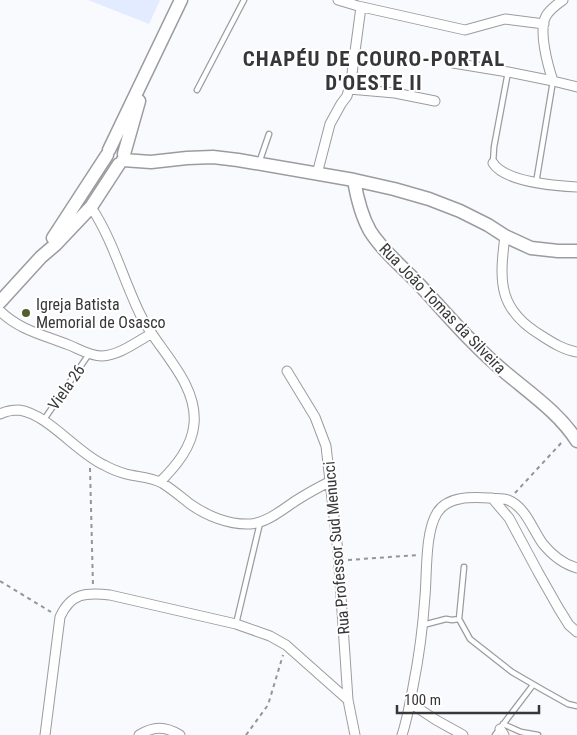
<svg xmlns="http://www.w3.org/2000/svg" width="577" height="735" font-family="'Roboto Condensed',sans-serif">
<rect width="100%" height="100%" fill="#f9fafe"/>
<!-- green -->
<path fill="#e2ebff" d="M88 0H160L149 24Z"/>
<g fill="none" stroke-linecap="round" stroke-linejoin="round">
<defs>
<path id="lane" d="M197 90 244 0
M259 163 269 134
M493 163 494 147 508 72
M536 183 553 81
M43 421 89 354
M464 567 459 619 470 639 512 672 543 690 568 704 577 706
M236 624 260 523
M423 625 446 619 452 620 459 619
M503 724 521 732 538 735
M495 735 533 685"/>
<path id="street" d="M338 0 358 6 465 30 505 19 544 24
M563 0C556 5 550 9 546 16 538 31 548 66 553 81L577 87
M453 63 508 72 553 81
M349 89 395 93 435 101
M493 163C505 182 556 186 577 187
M317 174 330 124 341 104 347 96 351 81 361 7
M91 207C113 240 123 279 140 314 157 349 198 382 194 424 192 447 176 466 160 482
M505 236C499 282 498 310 542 336 553 343 564 350 577 352
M0 311C19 330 44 335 69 345 79 349 90 356 102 356 120 355 136 342 151 334
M287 371 315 417 326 446 338 552 348 700 355 735
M0 414C6 411 12 410 19 410 48 414 77 453 104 465 111 469 119 472 126 474 138 477 151 477 162 483 172 489 181 497 190 504 207 516 229 525 250 524 267 523 283 509 297 500 308 493 319 487 331 481
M492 498 509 518 538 572 559 609 569 625 577 632
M410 703 436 720 463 735
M500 729 504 735
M45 735 60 617C71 593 86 592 110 595L236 624 270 636 286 645 348 700
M139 735C154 726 165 726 180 735
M402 735C407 720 410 703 413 687 419 657 423 626 425 596 427 574 425 532 437 513 447 496 472 497 489 498 495 499 502 498 508 500 526 507 533 531 543 544 552 555 563 564 577 568"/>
<path id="secondary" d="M109 150 181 0
M124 154 139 101
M123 160 151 162 187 158 213 157 238 160 354 180 394 189 429 199 460 211 488 225 505 236 531 248 558 251H577
M354 180C357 198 361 215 370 231 382 250 400 265 416 281 445 312 473 346 506 373 531 394 559 413 577 441
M53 238 107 155
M0 302 41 257 55 245 91 207 119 164"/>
</defs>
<!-- lane casing -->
<use href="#lane" stroke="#9a9c9f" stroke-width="7"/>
<!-- street casing -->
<use href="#street" stroke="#9a9c9f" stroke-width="11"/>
<!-- secondary casing -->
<use href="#secondary" stroke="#9a9c9f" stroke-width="15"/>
<!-- path -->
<path stroke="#959598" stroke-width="2" stroke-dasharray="4 4" stroke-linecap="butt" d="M90 468 93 586
M515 493 563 441
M348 560 418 555
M0 581 51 612
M246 735 268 705 283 655"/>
<!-- lane -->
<use href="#lane" stroke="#fff" stroke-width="4.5"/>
<!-- street -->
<use href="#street" stroke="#fff" stroke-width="9"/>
<!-- secondary -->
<use href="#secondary" stroke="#fff" stroke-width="12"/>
</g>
<!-- markers -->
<circle fill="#565e2c" stroke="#fff" stroke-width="2" cx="26" cy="313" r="5"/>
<g text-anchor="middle" stroke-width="4" stroke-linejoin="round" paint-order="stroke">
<!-- poi labels -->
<g font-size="16" fill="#373739" stroke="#fff" text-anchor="start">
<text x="36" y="310">Igreja Batista<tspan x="36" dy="18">Memorial de Osasco</tspan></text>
</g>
<!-- street labels -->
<g font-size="16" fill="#373739" stroke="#fff">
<text transform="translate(443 308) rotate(46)" y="6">Rua João Tomas da Silveira</text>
<text transform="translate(66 387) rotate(-55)" y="6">Viela 26</text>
<text transform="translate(336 548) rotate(-95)" y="6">Rua Professor Sud Menucci</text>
</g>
<!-- district labels -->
<g font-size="21" font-weight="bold" letter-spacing="1" fill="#373739" stroke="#fff">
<text x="374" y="66">CHAPÉU DE COURO-PORTAL<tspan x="374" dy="24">D'OESTE II</tspan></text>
</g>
</g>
<!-- scale -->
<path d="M397 705v8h142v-8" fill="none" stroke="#373739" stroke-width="2.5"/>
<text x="404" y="705" font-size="15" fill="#373739" stroke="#ffffff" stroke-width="4" paint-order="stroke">100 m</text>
</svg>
